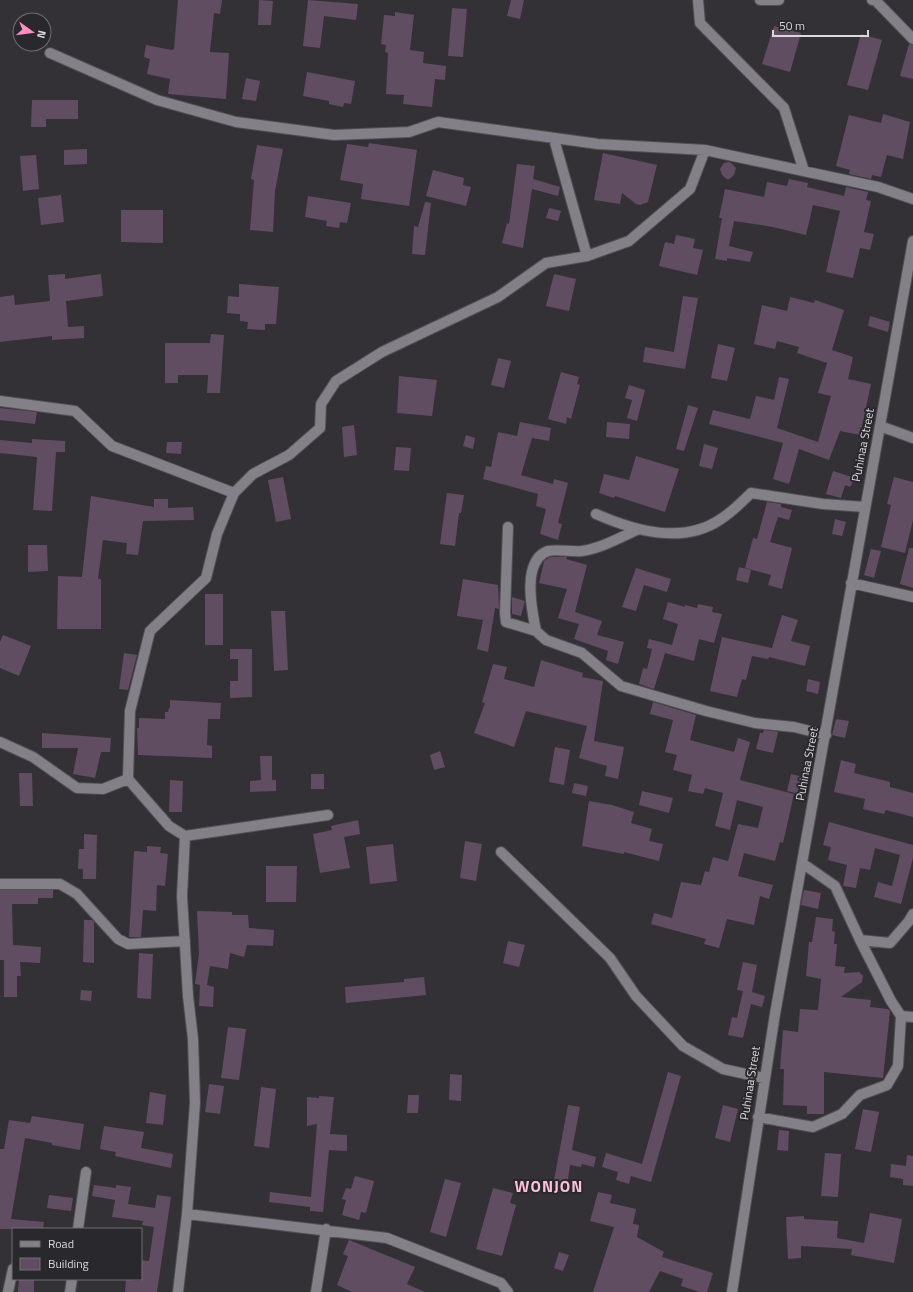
<svg xmlns="http://www.w3.org/2000/svg" width="913" height="1292" font-family="'Titillium Web',sans-serif">
<rect width="100%" height="100%" fill="#333136"/>
<!-- building -->
<path fill="#604d62" d="M178 0H222L220 14 214 13 210 52 229 53 226 99 168 94 170 79 147 74 150 59 144 57 146 45 172 50 174 49Z
M259 0 273 1 271 25H258Z
M308 0 358 4 356 20 324 16 320 48 303 46Z
M511 0H524L520 19 507 16Z
M452 8 467 9 463 57 448 56Z
M395 12 414 15 410 50 424 52 423 63 446 66 445 80 435 79 432 107 403 104 404 95 386 94 388 53 385 52 386 45 381 44 384 15 395 16Z
M774 26 801 33 790 72 762 64Z
M861 34 882 40 868 90 847 85Z
M909 44 913 45V79L900 76Z
M307 72 355 81 351 104 344 103 343 107 329 104V101L303 96Z
M246 78 260 81 256 101 242 99Z
M32 100H78V119H46V127H31Z
M883 114 910 122 903 159 887 155 881 177 872 175 871 179 849 174 850 170 836 166 849 115 881 123Z
M369 143 417 150 409 206 361 199 363 184 340 180 347 144 368 147Z
M257 145 283 149 275 191 273 232 250 230 254 180 251 179Z
M87 149V164L64 165V150Z
M603 153 657 165 648 202 640 205 636 204 622 193 620 204 594 200Z
M36 155 39 189 23 191 20 156Z
M728 162 731 163 736 168 734 175 728 180 722 175 720 169 724 163Z
M517 164 535 166 533 179 560 187 558 196 532 189 523 248 502 243 507 223 509 224Z
M433 170 464 178 463 185 471 187 466 206 426 196Z
M789 179 808 183 807 187 844 196 846 187 868 192 866 200 871 201 864 232 874 234 870 250 860 248 853 278 826 272 840 211 813 205 806 235 773 227 734 221 729 246 753 252 750 262 727 258V261L715 259 722 218H719L725 189 764 197 767 182 787 186Z
M61 195 64 222 41 225 38 198Z
M308 196 351 203 347 223 340 222 339 228 326 226 327 221 305 217Z
M425 202 431 203 425 255 412 254 414 226 418 227Z
M549 208 561 211 558 221 546 218Z
M121 210H163V243L121 242Z
M676 235 695 239 693 248 703 250 697 275 659 266 665 242 674 244Z
M65 274V279L101 274 103 296 66 301 68 327 84 326V338L52 340V336L0 342V297L14 295 15 305 50 301 48 275Z
M554 274 576 279 569 311 546 306Z
M239 284 279 287 276 324H265V330L247 329 248 322 240 321V314L227 313 228 296 239 297Z
M683 296 698 298 685 369 643 362 645 347 674 352Z
M790 297 814 303 815 300 844 310 832 350 853 357 848 379 871 384 860 435 840 431 829 460 799 449 789 484 773 479 783 443 709 424 713 410 750 419 756 396 774 400 779 377 789 379 777 428 818 442 831 396 818 393 827 363 797 353 799 347 777 341 775 349 754 344 762 305 787 311Z
M870 316 890 322 888 332 868 326Z
M211 334 224 335 220 393H207L208 375H178V383H165V343H210Z
M718 344 735 348 727 381 711 378Z
M498 358 511 361 504 388 491 385Z
M561 372 579 377 577 384 580 385 571 419 567 417 566 424 548 419Z
M399 376 437 380 432 416 397 413Z
M629 385 645 390 637 421 627 418 632 400 625 398Z
M688 405 698 408 684 451 676 449Z
M0 408 37 412 35 424 0 420Z
M520 422 551 428 549 441 532 438 521 475 553 484 554 479 568 483 558 523 562 524 558 540 540 534 546 509 536 506 538 494 483 479 486 466 491 467 498 432 517 436Z
M607 422 630 424 629 439 606 437Z
M354 425 357 455 344 457 342 427Z
M466 435 475 438 473 449 463 446Z
M32 439 65 441V452H56L52 511 33 510 37 457 0 453V440L32 443Z
M167 442H182L181 454 166 453Z
M704 444 718 448 712 469 699 466Z
M396 447 411 448 409 471 394 470Z
M636 456 679 469 665 512 615 496 614 498 599 493 604 474 629 480Z
M833 471 855 478 850 487 845 485 841 498 826 494Z
M283 477 291 519 276 522 268 480Z
M894 477 913 482V520L905 553 881 547 891 505 887 504Z
M447 493 464 495 461 513H459L455 546 440 544Z
M91 496 154 507V499H168V508L193 507 194 520 143 521 138 555 126 554 127 543 103 540 98 579H101V629H57L58 576 82 577Z
M767 502 781 504V507L792 510 789 520 778 517 770 542 792 548 782 589 768 585 771 575 745 568 753 538 757 539Z
M835 519 846 522 842 536 832 534Z
M28 545H47L48 571 28 572Z
M909 548H913V588L900 584Z
M871 549 881 551 874 578 864 575Z
M550 557H567L566 559 587 565 575 612 602 621 597 635 624 642 618 664 606 660 608 651 574 639 579 624 558 618 567 589 539 583 544 561Z
M739 567 751 570 748 583 736 580Z
M636 568 671 579 667 592 644 585 636 611 622 607Z
M463 579 498 585 499 609 495 608 488 652 477 649 483 620 457 616Z
M205 594H223V645H205Z
M512 597 525 601 521 616 512 614Z
M668 602 685 607V605L697 608 698 604 713 607 712 612 722 614 714 643 699 639 694 661 665 653 654 689 639 684 643 668 647 669 652 649 647 648 649 639 672 645 678 624 663 619Z
M271 611H285L288 670 274 671Z
M782 615 798 620 791 641 810 646 805 666 769 657 768 659 752 656 746 680 742 679 737 697 710 691 722 637 772 648Z
M3 635 31 646 19 676 0 668V642Z
M230 649H252V697L230 698V681H238V659H230Z
M124 653 137 655 128 690 119 689Z
M541 660 583 673 582 677 603 681 594 741 624 747 618 779 605 776 607 766 579 758 587 726 526 711 514 747 474 733 485 703 482 702 493 664 507 667 504 679 534 687Z
M808 679 820 682 818 694 806 691Z
M170 700 221 703 220 719H208L207 745 212 746V758L138 755 137 728H139V718L165 719V712H168L169 708H170Z
M653 702 696 715 690 740 734 752 738 738 750 742 740 780 794 794 783 843 780 842 775 861 744 853 738 876 773 885 769 899 760 896 754 925 727 919 719 948 704 944 706 939 651 924 654 913 672 918 681 882 701 885 705 871 709 872 713 857 728 861 738 824 758 828 763 807 737 800 730 830 715 826 723 793 705 788 703 794 688 791 692 775 673 770 677 755 665 752 673 720 650 714Z
M836 719 849 721 845 738 832 735Z
M764 730 778 732 773 753 756 749 760 733H763Z
M42 733 111 738 110 752H101L95 778 73 774 78 748H42Z
M555 747 570 750 564 785 549 782Z
M440 751 445 767 434 770 430 755Z
M260 756H272V780H276V791L250 792V781L261 780Z
M841 760 856 764 854 773 890 782V787L913 793V817L886 810 884 814 863 809 865 799 834 792Z
M19 773H32L33 806H20Z
M311 774H324V789H311Z
M791 774 803 777 799 794 787 791Z
M170 780 183 781 182 812H169Z
M574 783 588 786 586 796 572 793Z
M642 791 673 798 669 813 639 805Z
M589 801 612 805 634 812 631 823 652 829 649 841 663 844 659 861 624 852V854L582 846Z
M358 820 360 834 344 837 350 868 320 873 313 834 332 830 331 826Z
M829 822 913 845V858L901 904 874 897 878 882 892 886 900 855 875 848 870 870 860 868 856 888 843 886 847 865 828 860 831 847 823 845Z
M84 834 97 835 96 879H83V869H78L79 849H84Z
M465 841 482 844 476 881 460 878Z
M393 844 397 881 370 884 366 847Z
M147 846 161 847 160 853 168 854 165 886 157 885 156 911 143 910 141 937H129L134 851 147 852Z
M266 866H297L296 902H266Z
M0 890H53V898H38V904H12L13 945 41 947 40 963 20 962 21 976H17V997H4V960H0Z
M804 890 821 893 818 909 801 905Z
M197 911 232 912V915H248L249 928 274 930 273 946 247 945 244 957 230 953 228 969 210 966 207 985 214 987 213 1007 199 1006 200 985 195 984 199 953Z
M816 917 833 919 832 931 835 932 834 944H837L835 966 845 967 844 973 859 972 863 976 862 982 841 997 871 1000 870 1007 888 1009 890 1011 883 1078 824 1072V1114H807V1106L783 1105 784 1069H780L783 1030 798 1032 800 1009 818 1010 821 979 806 976 809 942H812Z
M84 920H92L94 922V963L83 962Z
M508 941 525 945 519 967 503 963Z
M139 953 153 954 151 999 137 998Z
M743 962 757 965 752 992 765 996 762 1007 751 1004 743 1038 728 1035 732 1017 737 1018 743 991 737 990Z
M424 977 426 995 346 1003 345 987 404 982V979Z
M81 990 92 991 91 1001 80 1000Z
M228 1027 246 1029 239 1080 221 1078Z
M668 1072 681 1076 651 1182 631 1176 629 1184 616 1180 618 1172 602 1167 606 1153 642 1164Z
M450 1074 462 1075 461 1101 449 1100Z
M209 1084 224 1086 220 1114 205 1112Z
M261 1087 276 1089 269 1148 254 1146Z
M150 1092 166 1095 163 1125 146 1123Z
M408 1095H419L418 1113H407Z
M319 1096 334 1097 330 1134 347 1135V1151L329 1150 323 1212 310 1211V1207L269 1202 270 1192 311 1197 317 1124 307 1126V1097L319 1098Z
M568 1105 580 1107 572 1150 596 1157 594 1167 582 1164 581 1167 570 1165 566 1193 552 1191Z
M723 1105 738 1109 730 1142 715 1138Z
M863 1109 879 1112 871 1152 855 1149Z
M32 1116 84 1124 80 1150 52 1145V1143L25 1138 11 1219 44 1222 43 1229H0V1149H4L9 1120 30 1123Z
M104 1126 144 1132 141 1148 173 1154 171 1168 115 1156 116 1152 100 1149Z
M779 1130 789 1131 788 1151 777 1150Z
M825 1153 841 1154 838 1197 821 1196Z
M907 1155 913 1156V1186L903 1185V1179L890 1177 891 1164 906 1166Z
M355 1176 374 1181 366 1213 361 1212 359 1220 342 1215 346 1200 342 1199 346 1188 351 1189Z
M445 1179 461 1183 446 1237 430 1232Z
M94 1185 116 1188V1185L131 1187 128 1204 155 1208 157 1195 171 1197 157 1292H125L126 1280 141 1281V1260L149 1261 154 1227 142 1225 143 1221 112 1217 115 1200 92 1196Z
M493 1188 513 1193 510 1203 516 1205 502 1256 476 1249Z
M598 1192 612 1195 610 1203 636 1209 633 1224 639 1225 637 1237 664 1252 662 1257 713 1273 707 1292H700L681 1286 683 1279 660 1271 649 1292H593L614 1227 590 1221Z
M49 1195 73 1198 71 1211 47 1208Z
M870 1213 902 1219 894 1263 851 1255 852 1249 801 1246V1258L788 1259 786 1217 804 1216V1219L838 1221 837 1238 864 1243Z
M349 1240 415 1267 407 1284 425 1292H352L337 1285 348 1256 343 1254Z
M559 1252 569 1255 563 1271 554 1268Z
M19 1279H34V1292H18Z"/>
<g fill="none" stroke-linecap="round" stroke-linejoin="round">
<defs>
<path id="minor" d="M698 0 700 23 784 108 804 171
M760 0H779
M872 0 876 1 913 39
M50 53 157 100 236 122 334 135 409 132 438 122 598 144 705 150 878 187 913 199
M554 139 587 256
M0 401 75 411 112 446 234 493
M880 426 913 438
M596 514C635 531 683 545 721 519 732 512 742 502 751 493L823 504 865 507
M508 527 505 613 506 622 536 631 546 640 582 653 621 686 706 711 755 723 794 727 826 735
M851 583 913 597
M536 631C532 611 521 561 548 551 556 549 572 552 582 551 602 548 621 537 639 529
M0 742 33 757 77 788 103 789 128 779
M328 815 185 836 169 826 128 779 130 711 150 631 206 578 217 534 234 493 253 474 289 455 320 428 321 404 336 381 382 352 498 297 546 263 587 256 629 241 690 189 705 150
M501 852 610 958 636 996 683 1046 723 1069 764 1078
M0 884H60L77 894 118 939 128 944 185 941
M860 940 890 943 909 921 913 914
M901 1016 913 1017
M758 1117 813 1127 842 1114 860 1095 887 1085 898 1066 901 1016 891 1001 860 940 835 886 802 863
M187 1214 387 1238 501 1283 508 1292
M78 1229 86 1172
M8 1292 13 1269
M70 1292 72 1279
M178 1292 187 1214 195 1103 193 1039 188 996 182 896 185 836
M316 1292 326 1229
M732 1292 775 1014 913 241"/>
</defs>
<!-- minor casing -->
<use href="#minor" stroke="#504f53" stroke-width="12"/>
<!-- minor -->
<use href="#minor" stroke="#838187" stroke-width="10"/>
</g>
<g text-anchor="middle" stroke-width="4" stroke-linejoin="round" paint-order="stroke">
<!-- street labels -->
<g font-size="12" fill="#dad9dc" stroke="#29282c">
<text transform="translate(863 445) rotate(-79)" y="4">Puhinaa Street</text>
<text transform="translate(807 764) rotate(-79)" y="4">Puhinaa Street</text>
<text transform="translate(750 1083) rotate(-81)" y="4">Puhinaa Street</text>
</g>
<!-- district labels -->
<g font-size="16" font-weight="bold" letter-spacing="1" fill="#febfda" stroke="#29282c">
<text x="549" y="1192">WONJON</text>
</g>
</g>
<!-- legend -->
<rect x="12" y="1228" width="130" height="52" fill="#29282c" stroke="#706f72"/>
<rect x="20" y="1241" width="20" height="6" fill="#838187" stroke="#706f72"/>
<text x="48" y="1248" font-size="12" fill="#dad9dc">Road</text>
<rect x="20" y="1258" width="20" height="12" fill="#604d62" stroke="#706f72"/>
<text x="48" y="1268" font-size="12" fill="#dad9dc">Building</text>
<!-- north arrow -->
<g transform="translate(32 32) rotate(104)"><circle r="19" fill="#29282c" stroke="#706f72"/>
<path d="M0-3L7 15L0 10L-7 15Z" fill="#fc8fc2"/>
<text y="-6" font-size="11" font-weight="bold" text-anchor="middle" fill="#dad9dc">N</text>
</g>
<!-- scale -->
<path d="M773 30v6h95v-6" fill="none" stroke="#dad9dc" stroke-width="2"/>
<text x="779" y="30" font-size="12" fill="#dad9dc" stroke="#29282c" stroke-width="3" paint-order="stroke">50 m</text>
</svg>
